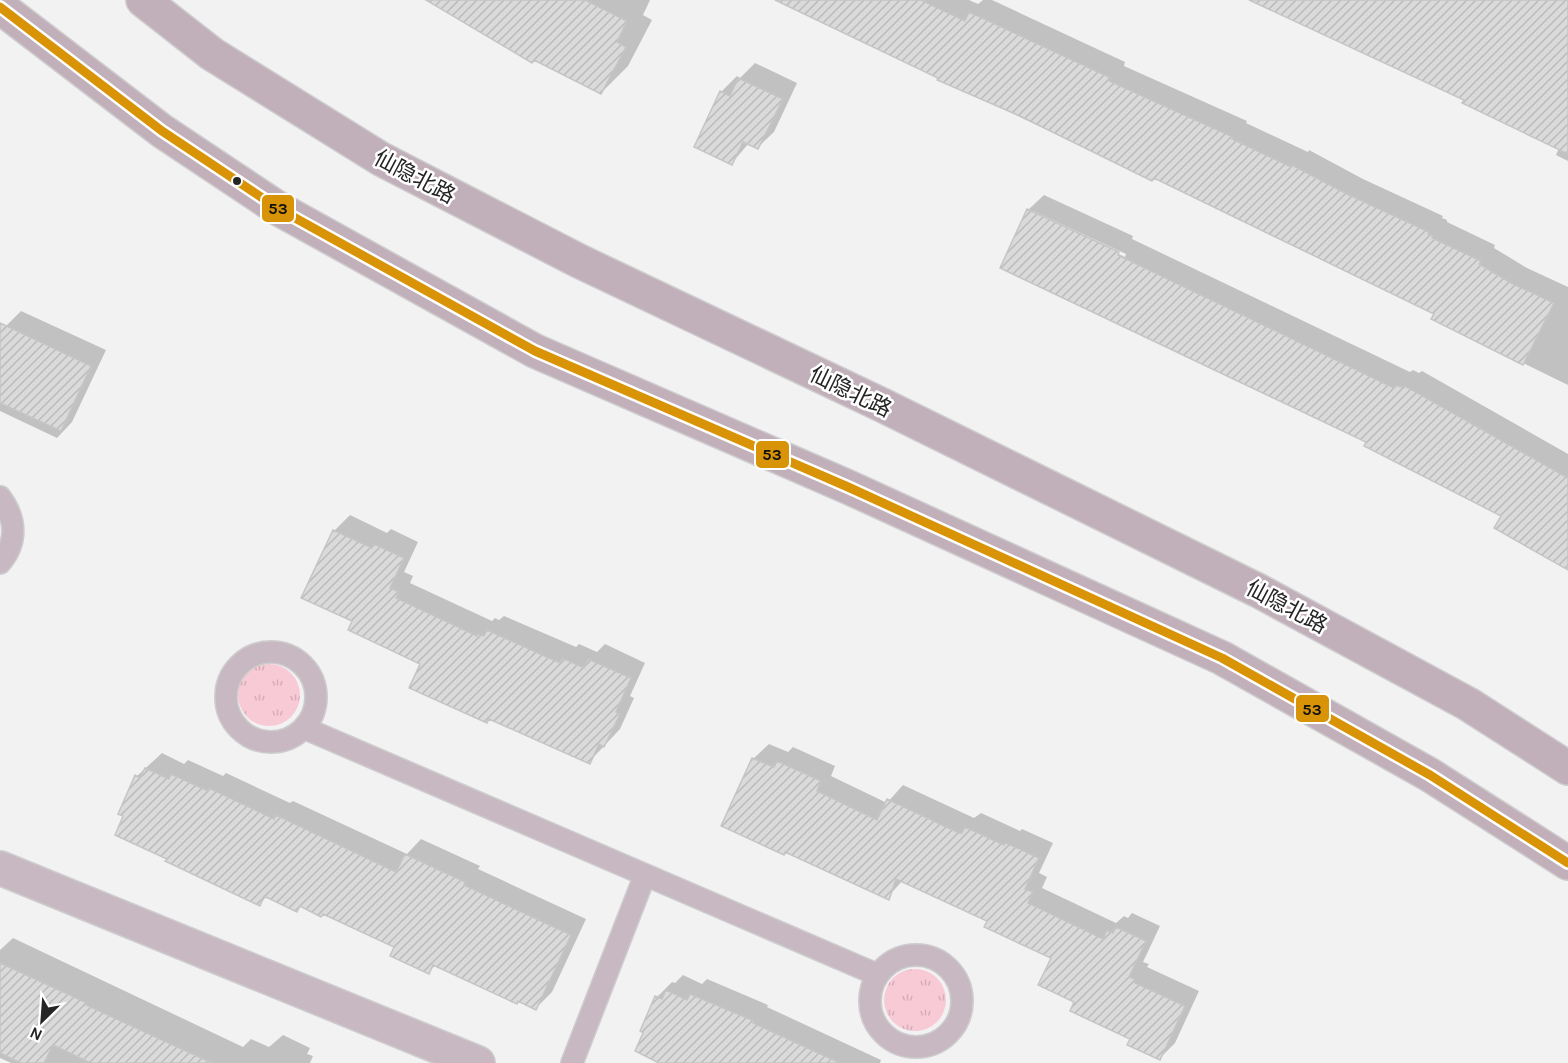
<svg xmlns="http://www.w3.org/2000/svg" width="1568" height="1063" font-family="Karla,'Noto Sans SC',sans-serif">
<defs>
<pattern id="grass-tufts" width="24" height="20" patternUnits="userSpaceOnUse" patternTransform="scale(1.5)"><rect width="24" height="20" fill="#f8cad6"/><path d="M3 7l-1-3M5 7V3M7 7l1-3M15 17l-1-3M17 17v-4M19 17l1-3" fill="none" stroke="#d4adb8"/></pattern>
<pattern id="building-hatch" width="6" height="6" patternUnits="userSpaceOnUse" patternTransform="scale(1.5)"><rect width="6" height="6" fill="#dbdadb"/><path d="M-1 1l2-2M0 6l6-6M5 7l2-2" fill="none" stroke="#bcbbbc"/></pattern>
</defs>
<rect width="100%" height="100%" fill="#f3f2f3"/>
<!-- grass -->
<path fill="url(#grass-tufts)" d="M238 695a31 31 0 1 1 62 0a31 31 0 1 1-62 0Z
M884 1000a31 31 0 1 1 62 0a31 31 0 1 1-62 0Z"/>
<!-- shadow -->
<path fill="#0003" fill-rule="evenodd" d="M429 0H650L643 15 652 20 628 66 601 93Z
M829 0H969L978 4 983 0H992L1125 62 1124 66 1247 121 1246 123 1308 152 1309 150 1363 179 1443 216 1442 218 1447 220V222L1495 245 1494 248 1527 268 1568 287V385L1433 319 1436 313 1154 177 1152 179 939 79Z
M1252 0H1568V161L1556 155 1559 148 1466 99Z
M755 63 797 83 774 132 758 147 749 143 731 164 721 92 737 76 740 78Z
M1044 195 1133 236 1132 239 1410 372 1413 370 1419 373 1422 371 1568 454V566L1496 528 1503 515 1366 445 1368 441 1002 267 1028 210ZM1033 211 1126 254 1125 257 1033 214Z
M21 311 106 350 72 422 57 438 0 411V339L6 326Z
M350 515 387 533 391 529 418 542 404 572 413 576 410 583 492 621 495 618 499 620 504 616 576 647 579 644 597 652 605 644 645 663 630 696 634 698 620 729 589 762 490 718 422 663 354 621 334 531Z
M769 744 788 752 793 747 835 766 831 776 887 803 903 785 974 818 981 813 1020 831 1022 829 1053 843 1039 873 1047 877 1042 888 1116 923 1124 916 1128 918 1132 913 1160 926 1143 962 1149 964 1147 967 1199 991 1175 1043 1160 1058 1076 1001 1053 957 989 920 903 880 887 898 786 851 784 854 753 759Z
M162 753 184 764 188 760 223 776 226 773 290 803 293 801 407 854 421 839 480 866 478 869 586 919 552 992 536 1008 436 964 429 972 396 946 323 913 301 906 297 910 267 896 260 904 169 858 125 815 137 776Z
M13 938 243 1047 251 1039 269 1047 283 1035 310 1048 307 1054 313 1056 310 1063H11L0 1058V950Z
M683 975 702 984 707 979 768 1005 767 1007 881 1060 880 1063H663L657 997 672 982 675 983Z"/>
<!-- building -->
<path fill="url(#building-hatch)" stroke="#c6c5c6" stroke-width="1.5" d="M426 0H585L627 21 617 42 626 47 601 94 534 60 532 63Z
M775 0H921L965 21 969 12 1111 78 1109 81 1233 137 1232 139 1291 167 1292 165 1347 194 1429 232 1428 234 1433 236 1432 238 1481 261 1479 264 1511 283 1554 303 1523 365 1431 319 1434 314 1154 178 1152 181 1020 116 937 80 938 78Z
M1249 0H1568V154L1462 103 1464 100Z
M738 78 783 99 758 149 743 142 732 165 694 147 720 91 730 96Z
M1027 209 1119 252 1118 255 1394 388 1396 385 1404 388 1405 386 1568 478V570L1494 528 1501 516 1364 446 1366 442 1000 268Z
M0 323 91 366 61 431 0 403Z
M333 530 372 548 374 544 404 558 390 588 399 592 396 598 477 636 478 633 484 636 487 630 560 663 562 658 584 668 588 659 631 678 616 712 620 714 604 747 599 744 590 764 489 719 487 723 409 688 420 664 348 630 352 621 301 598Z
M752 758 774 767 777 761 821 781 817 791 877 820 887 799 959 833H962L965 827 1004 845 1006 843 1039 858 1025 889 1033 892 1028 903 1103 939 1107 930 1113 933 1116 927 1146 941 1129 977 1135 979 1133 982 1185 1006 1160 1060 1127 1045 1130 1039 1070 1011 1074 1002 1038 985 1051 958 984 927 987 921 896 879 889 900 785 852 784 855 721 826Z
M145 768 169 779 171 774 208 791 209 788 274 819 276 815 396 872 405 854 465 882 464 885 571 935 536 1010 518 1001 517 1004 433 965 429 974 390 956 394 947 323 914 321 917 300 906 297 912 264 896 260 906 165 861 167 859 115 835 123 816 118 814 135 775 140 778Z
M0 963 87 1003 86 1005 212 1063H91L53 1045 44 1063H21L0 1053Z
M666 990 687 1000 690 994 754 1021 753 1023 840 1063H659L635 1051 643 1033 640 1031 655 996 662 999Z"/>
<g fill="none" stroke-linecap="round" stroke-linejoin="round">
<defs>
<path id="lane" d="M0 497C16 518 18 542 0 563
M226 697a45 45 0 1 1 90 0a45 45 0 1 1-90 0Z
M304 728 878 975
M870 1001a46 46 0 1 1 92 0a46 46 0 1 1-92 0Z
M572 1063 645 875"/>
<path id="street" d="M0 868 478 1063"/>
<path id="primary" d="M143 0 212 54 381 159 579 261 882 405 1259 591 1468 704 1568 768
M0 7 162 131 279 209 535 351 848 487 1222 658 1430 775 1568 863"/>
</defs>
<!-- lane casing -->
<use href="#lane" stroke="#cecdce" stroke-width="24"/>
<!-- street casing -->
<use href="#street" stroke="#cecdce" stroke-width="36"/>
<!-- primary casing -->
<use href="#primary" stroke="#cecdce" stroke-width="36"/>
<!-- lane -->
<use href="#lane" stroke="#c8b8c2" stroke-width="21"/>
<!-- street -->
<use href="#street" stroke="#c8b8c2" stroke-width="33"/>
<!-- primary -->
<use href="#primary" stroke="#c1afba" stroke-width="33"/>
<defs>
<path id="bus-1" d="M0 7 162 131 279 209 535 351 848 487 1222 658 1430 775 1568 863"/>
</defs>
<!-- bus-1 casing -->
<use href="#bus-1" stroke="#fff" stroke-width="14"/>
<!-- bus-1 -->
<use href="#bus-1" stroke="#d89306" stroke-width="9"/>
</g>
<!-- markers -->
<circle fill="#262526" stroke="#fff" stroke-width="2" cx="237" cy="181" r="5"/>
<g text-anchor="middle" stroke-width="5" stroke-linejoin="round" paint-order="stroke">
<!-- street labels -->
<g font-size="22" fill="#262526" stroke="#fff">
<text transform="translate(415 176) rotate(28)" y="8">仙隐北路</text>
<text transform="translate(851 391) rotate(26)" y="8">仙隐北路</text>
<text transform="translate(1287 606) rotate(28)" y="8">仙隐北路</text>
</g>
</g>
<g stroke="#fff" stroke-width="2">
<rect x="261" y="194" width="34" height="29" rx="6" fill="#d89306"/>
<rect x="755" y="440" width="35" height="29" rx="6" fill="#d89306"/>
<rect x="1295" y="694" width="35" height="29" rx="6" fill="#d89306"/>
</g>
<g font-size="16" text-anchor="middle" font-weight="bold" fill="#111">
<text x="278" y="214">53</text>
<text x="772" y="460">53</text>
<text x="1312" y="715">53</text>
</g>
<!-- north arrow -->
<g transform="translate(42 1021) rotate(205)" stroke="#ffffff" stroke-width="4.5" paint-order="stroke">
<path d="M0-4.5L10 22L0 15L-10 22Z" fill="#262526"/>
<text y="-9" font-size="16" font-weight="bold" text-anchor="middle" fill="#262526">N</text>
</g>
</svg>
